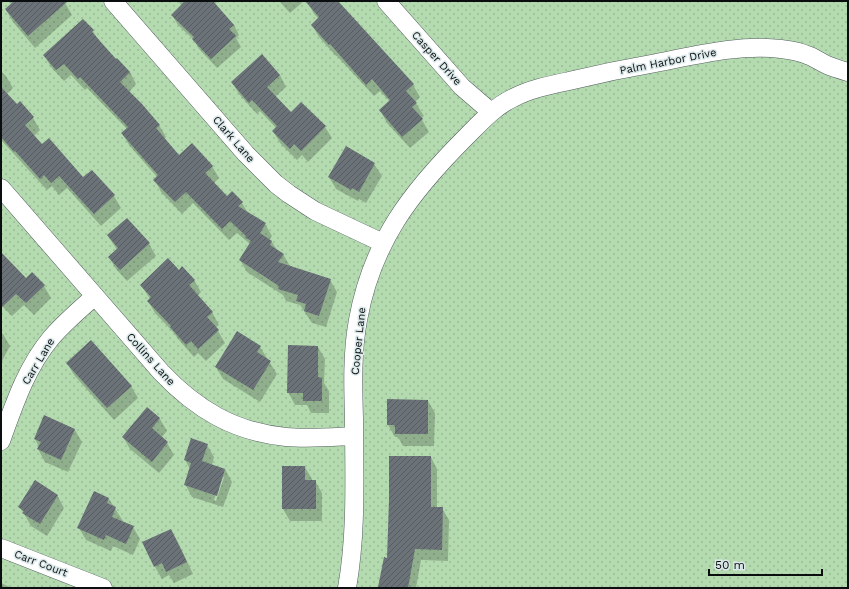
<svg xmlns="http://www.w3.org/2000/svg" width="849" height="589" font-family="'Work Sans',sans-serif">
<defs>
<pattern id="grass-dots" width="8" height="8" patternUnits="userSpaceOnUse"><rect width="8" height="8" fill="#b4dbaf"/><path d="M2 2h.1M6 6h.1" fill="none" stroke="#99bb95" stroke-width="1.8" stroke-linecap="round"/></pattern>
<pattern id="building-hatch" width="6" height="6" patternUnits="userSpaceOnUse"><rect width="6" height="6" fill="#6b7379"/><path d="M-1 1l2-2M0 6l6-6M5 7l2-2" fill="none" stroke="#565d62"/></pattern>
</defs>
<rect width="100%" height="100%" fill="#dbe8e9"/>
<!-- grass -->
<path fill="url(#grass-dots)" d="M1 1H848V588H1Z"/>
<!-- shadow -->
<path fill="#0003" fill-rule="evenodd" d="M9 1H64L72 15 35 48 13 22 6 10 12 5Z
M178 1H217V2L215 4 234 25 239 35 236 38 241 47 217 68 199 49 194 40 178 25 172 15 182 6Z
M279 1H304L290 13Z
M307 1H336L413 85 420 97 415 102 424 116 421 118 429 132 410 148 387 123 380 110 390 102 380 91 374 96 337 56H336L319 37 312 25 319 19 314 14Z
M93 31 99 41 116 61 130 72 136 84 129 92 159 125 166 137 164 139 179 157 212 166 219 178 214 183 227 197 232 192 242 203 248 213 265 224 272 236 269 240 272 242 277 250 283 254 290 266 330 280 337 292 326 327 312 323 300 305 286 301 283 295 247 272 240 260 250 244 237 233 229 240 193 203 182 214 161 192 155 180 157 177 129 145 122 133 127 129 87 88 85 90 71 75 64 81 51 67 44 55Z
M1 71 6 76 13 88 7 94 17 105 20 102 33 118 40 130 34 136 42 146 83 178 92 171 114 196 121 208 101 226 67 188 59 195 52 186 47 190 1 140Z
M280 75 286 87 275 97 291 113 325 127 332 138 308 162 302 155 297 160 280 143 273 131 276 128 260 111 257 114 239 94 232 82Z
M346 148 374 164 382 176 366 203 359 199 358 201 336 189 329 177Z
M108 236 149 244 156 256 127 281 116 269 109 257 117 250Z
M1 261 26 279 44 286 51 298 34 315 24 305 12 316 1 305Z
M179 271 194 280 201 292 197 296 212 312 219 325 215 328 218 331 225 343 206 361 198 353 194 357 178 339 174 333 155 313 148 301 150 299 141 285Z
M1 333 3 334 10 346 1 363Z
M260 347 277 374 260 402 223 379 216 367Z
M318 347 325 359 324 383 329 391V413H311L307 405H295L288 392Z
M67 363 131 386 138 398 114 420 74 375Z
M428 401 435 413 434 446H403L398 437H395L388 425Z
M147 408 160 419 167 431 161 438 167 443 174 455 159 473 130 449 123 437Z
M45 416 75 430 82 442 68 472 45 462 38 449 39 447 35 439Z
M192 440 207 445 214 457 212 465 225 469 232 482 223 507 192 497 185 484 190 469 185 460ZM222 477H224L216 501 214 500Z
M431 457 437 469V508H442L449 520 448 561 421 560 416 588H380V587Z
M305 467 312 479V481H315L322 493V521H290L283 509Z
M57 495 64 508 47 536 31 526 20 507Z
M109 499 123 521 122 522 133 527 140 539 133 555 113 546 111 551 86 540 79 528Z
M171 530 178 542 193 574 174 583 169 575 162 579 155 567Z
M1 583 12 588H1Z"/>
<!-- building -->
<path fill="url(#building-hatch)" d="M14 1H68L28 36 5 9Z
M185 1H213L234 25 229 29 236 36 211 59 192 39 194 37 171 15Z
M305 1H338L414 84 406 91 417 103 412 107 423 119 402 137 379 110 390 100 372 79 366 85 330 44 329 45 311 25 319 17Z
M83 19 94 30 92 32 116 59 117 58 130 72 120 82 142 104 160 125 156 128 179 155 192 143 213 166 205 173 227 196 232 191 243 202 238 206 266 223 260 233 272 241 270 245 284 254 278 262 331 279 319 316 304 311 306 304 296 301 298 295 278 289 279 286 239 260 251 241 245 237 246 236 230 221 222 229 186 192 175 202 153 180 158 175 121 133 128 127 80 77 78 79 64 64 56 70 43 55Z
M262 54 280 75 267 87 291 112 301 102 326 126 301 151 294 144 290 149 272 131 277 126 252 100 249 103 231 82Z
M1 87 17 104 20 101 34 117 25 125 42 144 49 138 83 177 92 170 115 195 94 214 59 176 51 183 44 175 40 179 15 151 14 152 1 137Z
M346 146 375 163 359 192 352 188 351 190 328 177Z
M127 218 150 243 120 270 108 257 118 248 107 235Z
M1 252 26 278 32 272 45 285 26 303 16 294 1 308Z
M168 258 179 270 182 266 195 280 189 285 213 312 207 317 219 330 198 349 191 341 186 345 170 327 171 326 147 301 151 297 140 285Z
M237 331 261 346 257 352 271 361 253 390 215 367Z
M91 340 132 386 107 408 66 363Z
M288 345 318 346V377L322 378V401H303V393H287Z
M387 399 428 400V434H395V425H387Z
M147 407 160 418 152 428 168 442 152 462 122 437Z
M44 415 75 429 61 460 37 449 41 442 34 439Z
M191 438 208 444 202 461 225 469 217 496 184 485 191 463 184 460Z
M389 456H431V507H443L442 550 415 549 408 588H385L378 587 384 557 387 558 389 500Z
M282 466H305V480H316V509H282Z
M35 480 58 495 40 524 22 513 24 511 18 507Z
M94 491 109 498 107 503 116 507 112 517 134 526 126 544 106 535 104 540 77 528Z
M171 529 187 562 166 572 162 563 154 567 142 542Z"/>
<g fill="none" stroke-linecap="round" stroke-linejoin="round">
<defs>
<path id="street" d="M113 1 246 154 276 184 289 194 315 211 383 243
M386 1 462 87 491 112
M1 188 161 372C196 409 234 432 286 437 308 439 332 437 354 436
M1 441C14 405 26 368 51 338 64 323 80 309 95 296
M1 548 103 588
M347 588C357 532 354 475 354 418 353 386 352 352 358 320 372 242 411 192 465 138 480 123 494 107 513 98 530 89 550 85 569 81 598 74 627 68 656 63 697 55 739 44 781 49 789 50 799 51 807 55 814 57 820 62 827 65 834 68 841 70 848 72"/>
</defs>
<!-- street casing -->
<use href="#street" stroke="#545f61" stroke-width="19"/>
<!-- street -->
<use href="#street" stroke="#fff" stroke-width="18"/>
</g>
<g text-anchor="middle" stroke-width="3" stroke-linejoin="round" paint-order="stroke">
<!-- street labels -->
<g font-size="11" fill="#0a0e0f" stroke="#dbe8e9">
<text transform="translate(437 58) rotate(48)" y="4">Casper Drive</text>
<text transform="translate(668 61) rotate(-11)" y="4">Palm Harbor Drive</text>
<text transform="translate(234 139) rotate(49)" y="4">Clark Lane</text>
<text transform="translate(358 341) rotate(-84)" y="4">Cooper Lane</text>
<text transform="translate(151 359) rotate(48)" y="4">Collins Lane</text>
<text transform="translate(38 361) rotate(-59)" y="4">Carr Lane</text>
<text transform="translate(41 563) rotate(21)" y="4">Carr Court</text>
</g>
</g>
<!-- border -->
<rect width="849" height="589" fill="none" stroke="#0a0e0f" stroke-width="4"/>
<!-- scale -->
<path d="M709 569v6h113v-6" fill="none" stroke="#0a0e0f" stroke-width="2"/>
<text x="715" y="569" font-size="12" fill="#0a0e0f" stroke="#dbe8e9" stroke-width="3" paint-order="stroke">50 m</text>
</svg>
